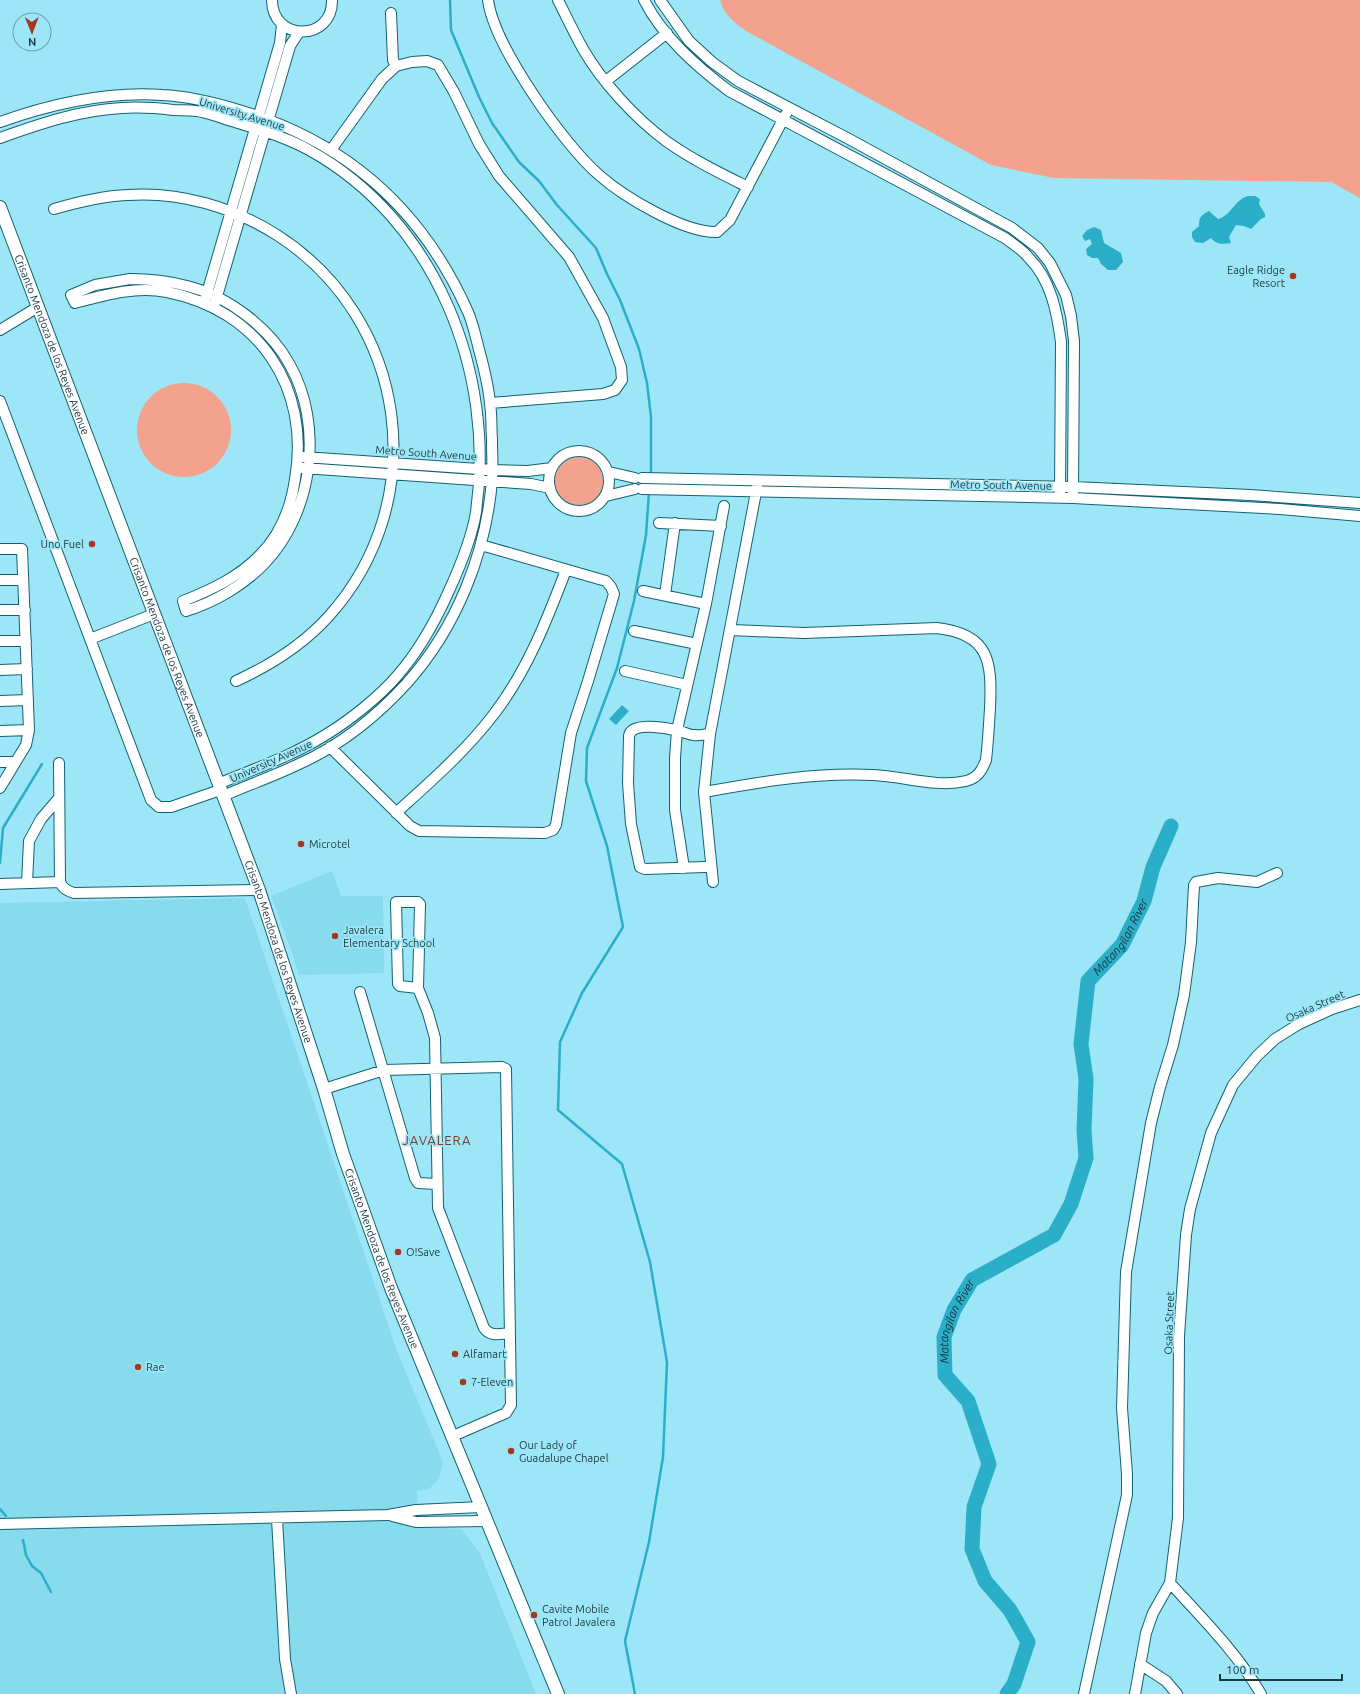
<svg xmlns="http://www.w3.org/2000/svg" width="1360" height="1694" font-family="Ubuntu,sans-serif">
<rect width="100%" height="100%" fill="#9de6f7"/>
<!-- built -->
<path fill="#88daed" d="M332 871 341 896H383L384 973 299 975 291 950 271 896Z
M245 898 397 1351 443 1462 439 1479 429 1489 417 1491 418 1527 461 1529 480 1553 536 1694H0V903Z"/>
<!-- green -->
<path fill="#f3a28e" d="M720 0H1360V198L1331 182 1054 178 991 165 746 31C734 22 724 15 720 0Z
M137 430a47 47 0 1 1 94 0a47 47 0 1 1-94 0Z
M555 481a24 24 0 1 1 48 0a24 24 0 1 1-48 0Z"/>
<!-- water -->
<path fill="#2bafc9" d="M1248 196H1255L1260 199 1259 204 1265 214V217L1261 219 1251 229 1244 226 1236 225 1229 237 1231 243C1223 244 1216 245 1211 238L1203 243 1195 242 1192 237V232L1199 226C1199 217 1201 215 1209 211L1218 219C1231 216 1235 199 1248 196Z
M1094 227 1101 230 1104 243 1121 253 1123 262 1116 270H1108L1101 264 1098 258H1092L1087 255 1086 249 1092 244 1090 239 1085 241 1082 236 1087 230Z
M622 705 629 711 616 725 609 719Z"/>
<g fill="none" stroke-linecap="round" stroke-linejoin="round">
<!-- stream -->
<path stroke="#2bafc9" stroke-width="2.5" d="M450 0 451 30 479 97 492 123 519 162 539 181 557 205 596 248 607 274 620 300 639 349 647 383 651 417V477
M0 863 3 828 42 764
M0 1509 6 1516
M23 1540 26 1555 32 1566 41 1573 51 1592
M635 1694 625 1641 649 1542 663 1457 667 1362 650 1262 622 1164 558 1110 560 1042 582 993 623 927 607 846 586 781 587 748 617 668 634 601 646 535 649 492"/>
<!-- river -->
<path stroke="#2bafc9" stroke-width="15" id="s1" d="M1007 1694 1014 1684 1028 1642 1010 1610 985 1581 972 1549 974 1507 989 1464 968 1401 945 1375 944 1337 954 1310 972 1280 1054 1235 1071 1204 1086 1158 1084 1130 1086 1079 1081 1044 1088 981 1122 945 1144 901 1153 867 1171 826"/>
<defs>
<path id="minor" d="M272 0C272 42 333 42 332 0
M488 0C494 46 564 145 599 175 624 197 684 233 717 232L730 220 786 114
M558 0C566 16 574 33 583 49 602 82 635 118 666 141 691 159 720 173 748 187
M644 0C663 37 696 66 729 91L1005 238C1013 244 1023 250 1029 258 1051 280 1057 312 1061 342L1060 492
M660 0 689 41 712 62 738 81 849 139 1012 228 1038 248 1050 263 1066 295 1071 316 1074 341 1073 492
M391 13 393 60 396 66
M606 81 667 33
M0 122C51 104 107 91 162 95 190 96 216 103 242 111 348 143 423 211 468 312 474 326 477 343 481 357 485 373 489 388 490 404 492 415 491 427 492 439 492 453 493 467 492 480 486 554 456 628 407 683 377 716 339 746 299 764 274 776 248 785 223 796
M0 138C39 124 80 110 122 108 139 107 156 108 173 110 183 110 193 110 202 112 213 114 224 119 235 122 260 130 286 137 309 150 436 220 496 373 476 512 472 538 459 569 448 593 435 622 418 652 397 676 380 696 350 720 327 734 294 755 254 769 218 784
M331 150 382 79 396 66 412 62 427 61 438 65 454 92 479 144 499 176 569 257 603 318 621 367 622 380 615 390 603 394 490 403
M54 209C78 202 102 196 127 195 179 191 233 207 277 235 408 319 433 500 329 616 303 645 271 665 236 681
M130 279C149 279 168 281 187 286 228 296 270 328 290 365 324 426 313 512 265 563 244 585 215 602 186 611L183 601C211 590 239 577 260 555 280 535 291 507 295 479 311 388 259 310 167 292 135 286 105 295 75 303L71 295 95 285Z
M205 300 280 43 282 25
M215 303 290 46 299 32
M0 330 38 307
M0 401 151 800 159 807H171L220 790
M549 481a30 30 0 1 1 60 0a30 30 0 1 1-60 0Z
M304 457 493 470 528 471 552 468
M303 468 531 484 550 488
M609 472 635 478
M642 478 1073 487 1250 495 1360 503
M642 489 1073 498 1280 509 1360 516
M606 496 635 489
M659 523 721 526
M0 549H22L29 730 26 745 0 788
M0 580H23
M643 591 706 604
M665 595 675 523
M0 610H25
M634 631 697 644
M90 639 154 614
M0 641H26
M0 670 27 669
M625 671 687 685
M0 701 28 700
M0 731 29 730
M330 747 410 826 419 831 545 833 553 830 556 825 571 733 588 681 614 594 611 587 606 581 481 545
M0 762H15
M59 763 60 882C63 889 68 891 74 893L259 890
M704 792C760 782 816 772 873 775 903 776 936 788 966 781 978 778 982 770 986 760 988 743 989 725 990 708 992 662 990 634 937 628L804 633 730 630
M396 813C430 782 466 751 494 714 527 671 547 620 566 570
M705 867 645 869 640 867 631 824 628 783 629 736C631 721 668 728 679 731 684 732 689 735 694 735 699 736 705 734 710 734
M684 868 675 810V758L677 730 706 604 724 506
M713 882 704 792 710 734 757 487
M27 883 29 841 41 819 59 798
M0 884 60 882
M418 988 400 986 398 984 396 902H418L420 904 418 988 428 1013 435 1038 438 1208 484 1328C490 1337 500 1334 510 1333
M360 992 415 1178 418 1183 437 1184
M324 1089 384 1070 502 1067 506 1069 511 1405 506 1413 453 1436
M392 1516 416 1522 487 1521
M277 1519 285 1659 291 1694
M0 1524 388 1515 416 1510 481 1507
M1140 1664 1166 1681 1177 1694
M1084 1694 1127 1495V1474L1122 1408 1126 1272 1151 1123 1160 1087 1173 1045 1184 995 1191 942 1194 885 1196 882 1218 878 1257 882 1277 873
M1135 1694 1146 1633 1153 1613 1170 1583
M1261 1694C1237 1653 1202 1618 1170 1583L1178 1518 1179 1336 1186 1235 1190 1209 1211 1133 1233 1085 1257 1056 1275 1039 1299 1024 1332 1009 1360 1000"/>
<g id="major">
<path id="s2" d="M0 207 259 890 324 1089 343 1154 391 1288 558 1694"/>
</g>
</defs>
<!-- minor casing -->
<use href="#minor" stroke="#116271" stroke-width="12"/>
<!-- major casing -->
<use href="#major" stroke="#116271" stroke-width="14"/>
<!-- minor -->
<use href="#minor" stroke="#fff" stroke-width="10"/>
<!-- major -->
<use href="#major" stroke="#fff" stroke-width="12"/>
</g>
<!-- markers -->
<g fill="#a33a20" stroke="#9de6f7" stroke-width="1.5">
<circle cx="1293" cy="276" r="4"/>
<circle cx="92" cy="544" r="4"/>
<circle cx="301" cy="844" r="4"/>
<circle cx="335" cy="936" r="4"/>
<circle cx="398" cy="1252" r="4"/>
<circle cx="455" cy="1354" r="4"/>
<circle cx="138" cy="1367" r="4"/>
<circle cx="463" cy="1382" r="4"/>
<circle cx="511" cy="1451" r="4"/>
<circle cx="534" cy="1615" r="4"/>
</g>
<g text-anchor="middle" stroke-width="3.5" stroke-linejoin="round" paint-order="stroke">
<!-- street labels -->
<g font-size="11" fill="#1b3940" stroke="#9de6f7">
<text transform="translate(242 114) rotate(17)" y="4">University Avenue</text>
<text dy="4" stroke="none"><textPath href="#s2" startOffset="147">Crisanto Mendoza de los Reyes Avenue</textPath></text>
<text transform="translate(426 453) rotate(4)" y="4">Metro South Avenue</text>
<text transform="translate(1001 485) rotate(1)" y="4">Metro South Avenue</text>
<text dy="4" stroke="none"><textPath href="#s2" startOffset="471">Crisanto Mendoza de los Reyes Avenue</textPath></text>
<text transform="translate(271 761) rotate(-24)" y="4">University Avenue</text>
<text dy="4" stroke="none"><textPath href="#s2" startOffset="795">Crisanto Mendoza de los Reyes Avenue</textPath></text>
<text transform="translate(1315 1006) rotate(-24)" y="4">Osaka Street</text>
<text dy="4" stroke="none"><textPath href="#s2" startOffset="1119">Crisanto Mendoza de los Reyes Avenue</textPath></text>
<text transform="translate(1169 1323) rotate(-88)" y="4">Osaka Street</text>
</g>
<!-- poi labels -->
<g font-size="11" fill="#1b3940" stroke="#9de6f7" text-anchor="start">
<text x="1285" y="274" text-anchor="end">Eagle Ridge<tspan x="1285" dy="13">Resort</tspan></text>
<text x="84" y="548" text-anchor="end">Uno Fuel</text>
<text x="309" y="848">Microtel</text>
<text x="343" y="934">Javalera<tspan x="343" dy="13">Elementary School</tspan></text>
<text x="406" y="1256">O!Save</text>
<text x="463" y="1358">Alfamart</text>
<text x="146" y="1371">Rae</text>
<text x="471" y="1386">7-Eleven</text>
<text x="519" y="1449">Our Lady of<tspan x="519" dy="13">Guadalupe Chapel</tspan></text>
<text x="542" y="1613">Cavite Mobile<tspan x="542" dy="13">Patrol Javalera</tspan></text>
</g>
<!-- water labels -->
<g font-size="12" font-style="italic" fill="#1a3035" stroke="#9de6f7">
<text dy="4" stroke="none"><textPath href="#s1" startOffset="867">Matangilan River</textPath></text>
<text dy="4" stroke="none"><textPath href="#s1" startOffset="411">Matangilan River</textPath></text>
</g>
<!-- quarter labels -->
<g font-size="13" letter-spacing="1" fill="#803b2a" stroke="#9de6f7">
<text x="437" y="1145">JAVALERA</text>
</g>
</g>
<!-- north arrow -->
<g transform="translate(32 32) rotate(179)"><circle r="19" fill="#9de6f7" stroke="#69a1ae"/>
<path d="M0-3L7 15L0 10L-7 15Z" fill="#a33a20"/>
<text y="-6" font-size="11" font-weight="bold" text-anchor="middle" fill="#1b3940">N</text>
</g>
<!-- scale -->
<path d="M1220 1674v6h122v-6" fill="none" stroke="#1b3940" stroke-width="2"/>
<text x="1226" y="1674" font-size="12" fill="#1b3940" stroke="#9de6f7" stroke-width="3" paint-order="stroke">100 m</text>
</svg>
